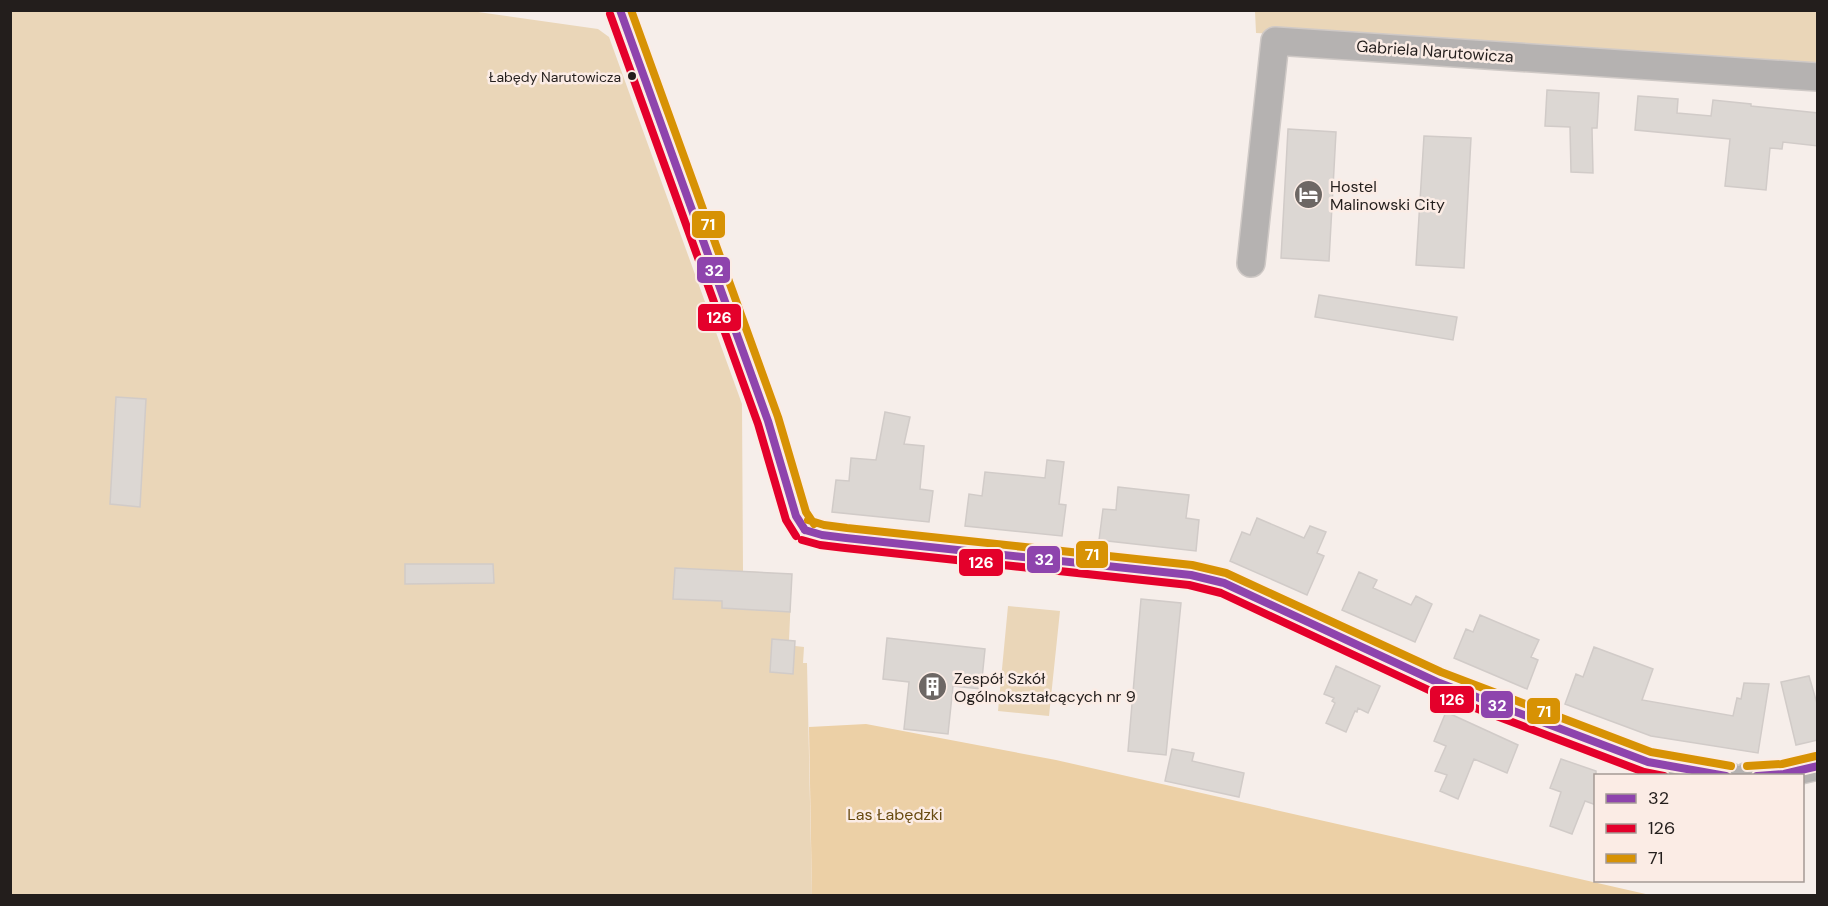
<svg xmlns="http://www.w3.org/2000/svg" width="1828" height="906" font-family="'DM Sans',sans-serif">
<rect width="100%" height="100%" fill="#f6eeea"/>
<!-- green -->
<path fill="#ead6b8" d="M464 10 598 29 609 37 742 404 743 571 792 574 789 640 795 641V646L804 647 803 663H807L812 895H11L10 11Z
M1255 11H1817V63L1256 33Z
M1008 606 1060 611 1049 716 998 711Z"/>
<!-- forest -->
<path fill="#ecd0a6" d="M866 724 1056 760 1650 895H812L809 727Z"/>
<!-- building -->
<path fill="#dcd7d3" stroke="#d1cbc8" stroke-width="1.5" d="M1547 90 1599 93 1597 128H1592L1593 173 1571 172 1570 127 1545 126Z
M1638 96 1678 99 1677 113 1711 116 1713 100 1751 104V106L1818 113V146L1783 142 1782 149 1770 148 1766 190 1725 186 1730 139 1635 130Z
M1288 129 1336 132 1329 261 1281 258Z
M1424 136 1471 138 1464 268 1416 265Z
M1319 295 1457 317 1453 340 1315 317Z
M116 397 146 399 140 507 110 504Z
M885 412 910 417 904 444 924 446 920 489 933 491 929 522 832 512 836 480 849 481 851 458 876 460Z
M1047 460 1064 462 1059 504 1066 505 1062 536 965 526 969 494 982 496 985 472 1045 478Z
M1118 487 1189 495 1186 518 1199 520 1196 551 1099 540 1103 509 1116 510Z
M1257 518 1304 538 1310 526 1326 532 1317 553 1324 556 1307 595 1230 561 1242 532 1250 535Z
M405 564H493L494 583 405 584Z
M675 568 792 574 790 612 722 608V601L673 599Z
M1359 572 1377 580 1373 588 1411 605 1416 596 1432 604 1415 642 1342 610Z
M1141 599 1181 603 1166 755 1128 751Z
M1480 615 1539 640 1531 657 1538 660 1527 689 1454 658 1466 629 1473 632Z
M887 638 985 649 981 689 953 686 948 734 904 729 909 682 883 679Z
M772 639 795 641 793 674 770 672Z
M1594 647 1653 669 1642 700 1733 716 1737 698 1741 699 1744 683 1769 684 1758 753 1651 736 1565 704 1576 674 1583 677Z
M1336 666 1380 686 1368 713 1358 708 1357 712 1355 711 1346 732 1326 723 1335 703 1332 701 1334 698 1324 694Z
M1809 676 1818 707V740L1796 745 1781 682Z
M1446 712 1518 745 1507 773 1474 759 1458 799 1440 791 1447 775 1435 771 1446 746 1434 741Z
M1172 749 1194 753 1192 761 1244 773 1239 797 1165 781Z
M1561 759 1596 771V805L1585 801 1572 834 1550 826 1561 792 1550 788Z"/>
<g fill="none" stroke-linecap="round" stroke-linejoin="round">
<defs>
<path id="minor" d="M620 10 768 421 796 516 805 530 822 535 846 538 1191 575 1224 583 1437 682 1648 762 1729 776
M1251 263 1275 41 1818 77
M1748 776 1784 774 1818 766"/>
</defs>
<!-- minor casing -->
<use href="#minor" stroke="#cfc9c6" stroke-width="30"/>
<!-- minor -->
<use href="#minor" stroke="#b5b2b1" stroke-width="27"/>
<defs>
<path id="bus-1" d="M620 10 768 421 796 516 805 530
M805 530 822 535 846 538 1191 575 1224 583 1437 682 1648 762 1726 776
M1757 776 1784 774 1818 766"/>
<path id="bus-2" d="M610 14 758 424 786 520 796 536
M802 540 820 545 845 548 1189 585 1221 593 1433 692 1644 772 1664 776"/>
<path id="bus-3" d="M631 10 778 417 806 512 814 524
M808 520 824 525 847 528 1192 565 1226 573 1441 672 1651 752 1731 766
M1747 766 1782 764 1816 756"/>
</defs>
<!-- bus-1 casing -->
<use href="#bus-1" stroke="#fbece5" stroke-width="12"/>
<!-- bus-2 casing -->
<use href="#bus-2" stroke="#fbece5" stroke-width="12"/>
<!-- bus-3 casing -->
<use href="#bus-3" stroke="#fbece5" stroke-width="12"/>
<!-- bus-1 -->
<use href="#bus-1" stroke="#8e44ad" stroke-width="8"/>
<!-- bus-2 -->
<use href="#bus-2" stroke="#e4002b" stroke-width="8"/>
<!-- bus-3 -->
<use href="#bus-3" stroke="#d79204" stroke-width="8"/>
</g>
<!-- icons -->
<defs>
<symbol id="hotel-disc" viewBox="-11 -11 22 22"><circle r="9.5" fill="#6d6764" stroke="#fbece5"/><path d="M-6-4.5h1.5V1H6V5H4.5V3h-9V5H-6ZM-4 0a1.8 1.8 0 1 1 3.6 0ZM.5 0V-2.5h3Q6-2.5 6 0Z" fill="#fff"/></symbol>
<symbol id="building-disc" viewBox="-11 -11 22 22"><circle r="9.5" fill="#6d6764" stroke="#fbece5"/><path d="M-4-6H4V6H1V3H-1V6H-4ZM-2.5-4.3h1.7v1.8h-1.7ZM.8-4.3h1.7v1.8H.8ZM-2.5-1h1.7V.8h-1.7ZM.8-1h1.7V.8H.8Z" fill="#fff"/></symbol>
</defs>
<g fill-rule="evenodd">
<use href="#hotel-disc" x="1292" y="178" width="33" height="33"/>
<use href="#building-disc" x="916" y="670" width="33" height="33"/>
</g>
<!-- markers -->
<circle fill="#231e1c" stroke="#fbece5" stroke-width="2" cx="632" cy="76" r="5"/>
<g text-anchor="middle" stroke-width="5" stroke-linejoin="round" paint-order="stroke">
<!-- bus labels -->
<g font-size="14" fill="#231e1c" stroke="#fbece5" text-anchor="end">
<text x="621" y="82">Łabędy Narutowicza</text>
</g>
<!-- street labels -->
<g font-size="16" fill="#231e1c" stroke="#fbece5">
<text transform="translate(1435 51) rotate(4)" y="6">Gabriela Narutowicza</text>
</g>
<!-- poi labels -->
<g font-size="16" fill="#231e1c" stroke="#fbece5" text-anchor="start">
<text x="1330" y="192">Hostel<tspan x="1330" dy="18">Malinowski City</tspan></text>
<text x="954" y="684">Zespół Szkół<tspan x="954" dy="18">Ogólnokształcących nr 9</tspan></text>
</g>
<!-- park labels -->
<g font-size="16" fill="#684a11" stroke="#fbece5">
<text x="895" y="820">Las Łabędzki</text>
</g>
</g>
<g stroke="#fbece5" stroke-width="2">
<rect x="691" y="210" width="35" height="29" rx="6" fill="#d79204"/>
<rect x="696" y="256" width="35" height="28" rx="6" fill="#8e44ad"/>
<rect x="697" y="303" width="45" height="29" rx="6" fill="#e4002b"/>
<rect x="1075" y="540" width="34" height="29" rx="6" fill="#d79204"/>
<rect x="1026" y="545" width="35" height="29" rx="6" fill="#8e44ad"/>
<rect x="958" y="548" width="46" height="29" rx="6" fill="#e4002b"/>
<rect x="1429" y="685" width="46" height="29" rx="6" fill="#e4002b"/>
<rect x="1480" y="690" width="34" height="29" rx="6" fill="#8e44ad"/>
<rect x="1526" y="697" width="35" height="28" rx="6" fill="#d79204"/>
</g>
<g font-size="16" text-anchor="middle" font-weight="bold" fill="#fff">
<text x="708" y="230">71</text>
<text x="714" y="276">32</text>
<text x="719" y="323">126</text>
<text x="1092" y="560">71</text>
<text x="1044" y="565">32</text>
<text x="981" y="568">126</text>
<text x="1452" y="705">126</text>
<text x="1497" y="711">32</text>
<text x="1544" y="717">71</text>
</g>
<!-- border -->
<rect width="1828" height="906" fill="none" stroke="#231e1c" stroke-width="24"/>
<!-- legend -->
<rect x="1594" y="774" width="210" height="108" fill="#fbece5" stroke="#a59a95" stroke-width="1.5"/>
<rect x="1606" y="794" width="30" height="9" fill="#8e44ad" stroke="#a59a95" stroke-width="1.5"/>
<text x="1648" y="804" font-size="18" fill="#231e1c">32</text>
<rect x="1606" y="824" width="30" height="9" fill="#e4002b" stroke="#a59a95" stroke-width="1.5"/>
<text x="1648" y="834" font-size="18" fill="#231e1c">126</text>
<rect x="1606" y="854" width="30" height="9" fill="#d79204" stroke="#a59a95" stroke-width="1.5"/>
<text x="1648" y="864" font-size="18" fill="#231e1c">71</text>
</svg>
